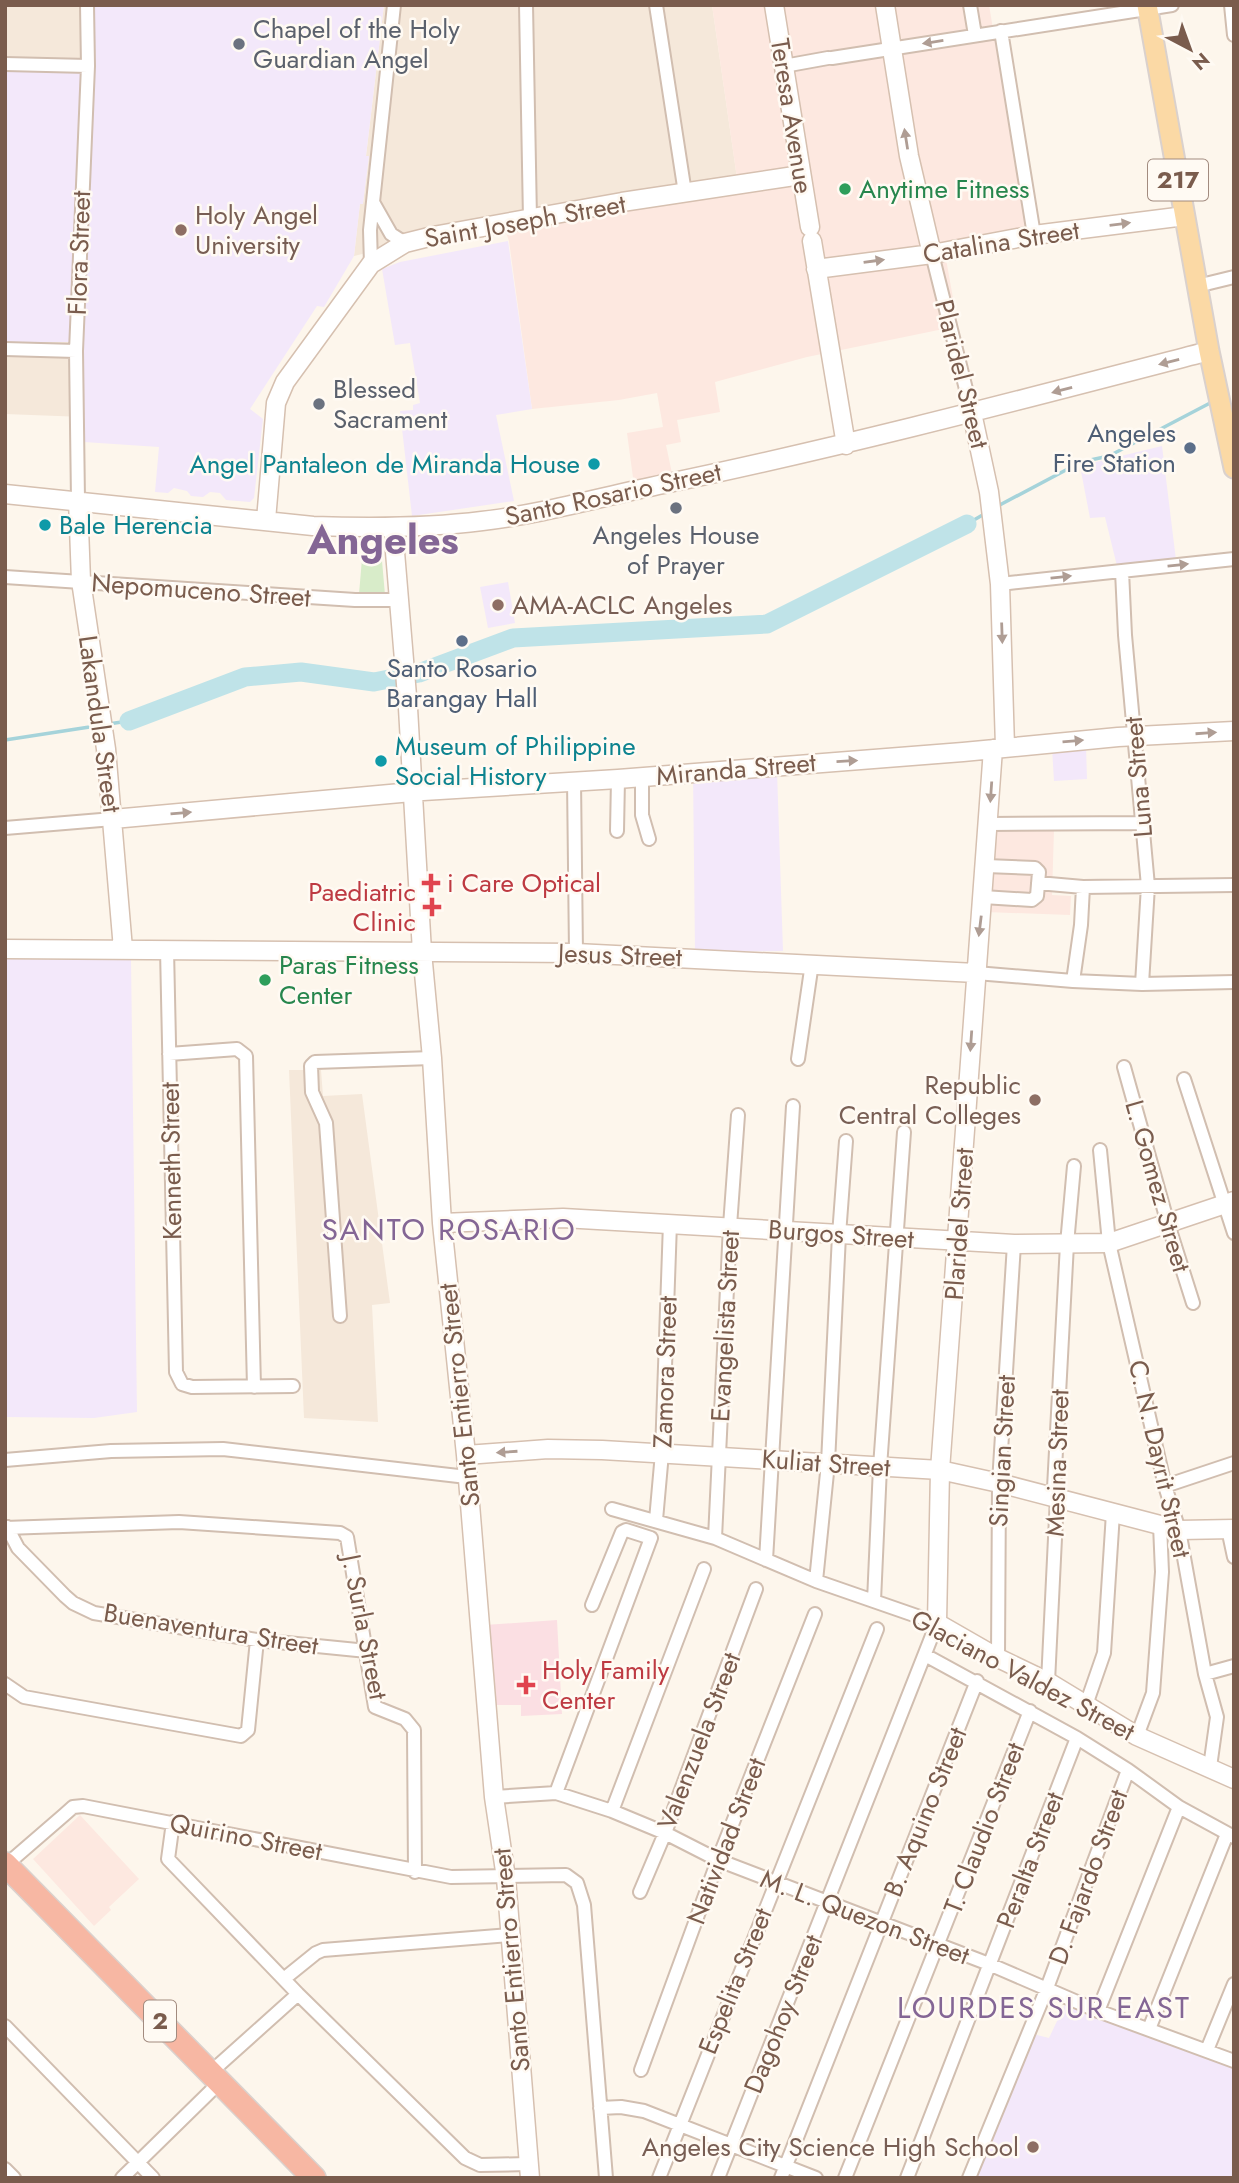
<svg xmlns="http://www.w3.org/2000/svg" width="1239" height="2183" font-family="Jost,sans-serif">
<rect width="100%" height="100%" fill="#fdf6ec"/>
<!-- residential -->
<path fill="#f5e8da" d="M5 5H92L93 72 5 70Z
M384 5H712L738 185 412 242 354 256 360 203H363L369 157 366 156Z
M5 342H85L84 417 5 414Z
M289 1070H321L323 1096 362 1094 390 1303 372 1305 378 1422 304 1418Z"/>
<!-- commercial -->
<path fill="#fde8e0" d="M712 5H989L1029 243 946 259 958 326 807 357 715 382 720 412 677 420 681 442 666 445 673 478 634 485 627 433 663 427 657 393 619 400 532 409 509 241 504 227 738 185Z
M991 828 1054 830 1052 895 1071 896 1070 915 986 912Z
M80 1815 139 1879 109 1907 111 1910 94 1926 33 1859Z"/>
<!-- education -->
<path fill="#f3e8fa" d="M92 5H384L366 156H369L363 204H360L354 256 324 307 317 306 250 409 263 419 254 498 250 502 226 500 220 493 210 492 203 497 191 496 187 491 174 488 168 493 155 492 159 447 84 442V342H5V70L93 72Z
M508 241 532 409 496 415 514 501 412 516 400 411 413 410V405L420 403 410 343 395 345 382 269 400 262Z
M1162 446 1176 560 1117 566 1105 517 1090 518 1080 466Z
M508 582 515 623 488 628 480 587Z
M1086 746 1087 779 1054 781 1052 748Z
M777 771 783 951 695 952 693 773Z
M5 959 131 960 137 1412 94 1418 5 1417Z
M1066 2002 1234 2067V2178H974L1033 2034 1049 2038Z"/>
<!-- medical -->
<path fill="#fbdfe3" d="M557 1620 562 1714 521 1716V1705H494L485 1625Z"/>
<!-- green -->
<path fill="#d8ecc9" d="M363 547 381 549 385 595 359 594Z"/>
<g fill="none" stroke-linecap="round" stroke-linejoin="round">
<!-- stream -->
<path stroke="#a5d3da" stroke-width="3.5" d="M996 507 1081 462 1109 456 1212 402
M967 524 986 513
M108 724 129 721
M5 740 96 726"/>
<!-- river -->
<path stroke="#bfe3e8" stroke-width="19" d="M129 721 245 677 301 672 374 682 419 673 513 638 767 624 967 524"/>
<defs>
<path id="street" d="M526 5 530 219
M656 5 685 193
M970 5 975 35
M1231 5 1234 35
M1001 31 1034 235
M832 58 1172 5
M5 64 88 66
M784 66 828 58
M374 204 391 234 405 243
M932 254 972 413
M371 264 370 230 394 5
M1197 286 1234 277
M5 349 76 351
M78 500 76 351 88 66 87 5
M1122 571 1125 635 1148 886 1142 984
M5 577 355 600H398
M1000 584 1234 559
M642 777V815L649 839
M574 780 576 953
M989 824 1142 823
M5 828 113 819
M617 831 618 779
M1038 883 1083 887 1234 885
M983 897 1032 900 1037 896 1039 872 1035 868 986 866
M167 949 176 1372 182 1384 192 1387 293 1386
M976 973 1073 981 1142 984 1234 982
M1073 981 1081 925 1083 887
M169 1054 237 1049 246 1056 254 1387
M798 1059 812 963
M1124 1067 1168 1224 1193 1303
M1184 1079 1234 1233
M1100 1150 1109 1243 1165 1486 1179 1530 1205 1674 1217 1717 1210 1767
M340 1316 326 1123 312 1092 311 1066 315 1062 432 1058
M5 1460 111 1451 223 1449 467 1477
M1165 1486 1234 1463
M612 1509 715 1538 816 1581 937 1623 718 2178
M656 1520 662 1453 670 1223
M7 1527 18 1548 65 1596 73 1603 94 1613 257 1640 367 1651
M5 1528 179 1522 340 1533 347 1537 375 1707 405 1719 414 1730 415 1872
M1228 1529 1234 1557
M715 1538 730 1226 738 1115
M766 1560 793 1106
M816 1581 828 1463 839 1235 846 1141
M874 1601 880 1467 904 1132
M925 1655 1077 1738 1128 1770 1179 1807 1234 1837
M998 1658 999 1483 1014 1244
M1205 1674 1234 1666
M1048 1682 1057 1497 1054 1488 1067 1244 1074 1166
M5 1684 24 1697 241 1736 248 1730 257 1640
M1086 1705 1104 1653 1113 1513
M1137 1736 1153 1693 1162 1572 1160 1525
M556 1793 651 1538 626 1530 622 1532 592 1605
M494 1797 556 1793 612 1811 665 1833 718 1860 989 1964 1098 2011 1234 2061
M612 1811 704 1569
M173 1822 168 1859 298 1994 465 2158 480 2165 528 2164
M5 1866 64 1815 73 1807 83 1806 451 1877 566 1875 577 1883 584 1905 606 2178
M640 1892 665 1833 756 1589
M285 1978 316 1953 323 1950 510 1935
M1098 2011 1179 1807
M5 2026 153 2178
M1149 2029 1227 1834
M1207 2050 1234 1984
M641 2070 718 1860 815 1614
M211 2072 298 1994
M600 2108 621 2107 644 2111 816 2178
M5 2169 14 2178
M122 2178 220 2082
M659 2178 877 1629
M781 2178 977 1681
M845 2178 1030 1711
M907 2178 1077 1738
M969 2178 1047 1988 1128 1770"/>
<path id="secondary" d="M774 5 810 227
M885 5 909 156 932 254
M812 241 846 445
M816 269 932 254 1034 235 1185 216
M972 413 989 492 1000 584 1005 747
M5 494 313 526C370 528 426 528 482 521 544 514 604 496 664 484 847 446 1028 398 1209 351
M78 500 81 581 106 749 123 949
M266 520 276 403 285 382 371 264 405 243 433 236 622 202 801 175
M393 528 408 708 422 952 432 1058 442 1223 466 1455 494 1797 506 1878 530 2178
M993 749 940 1470 937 1623 998 1658 1048 1682 1137 1736 1234 1779
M113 819 423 791 618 779 963 752 1118 737 1234 731
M5 949 576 953 976 973
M442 1223 563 1218 1014 1244 1109 1243 1234 1201
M466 1455 548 1449 602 1450 940 1470 999 1483 1179 1530 1234 1529"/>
<path id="primary" d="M1147 5 1209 351 1234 468"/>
<path id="highway" d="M5 1864 314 2178"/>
</defs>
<!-- street casing -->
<use href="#street" stroke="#d1beb0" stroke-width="16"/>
<!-- secondary casing -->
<use href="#secondary" stroke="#d6c0b0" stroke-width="21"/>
<!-- primary casing -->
<use href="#primary" stroke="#dad1cd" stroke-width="23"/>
<!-- highway casing -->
<use href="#highway" stroke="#dad1cd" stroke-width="26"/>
<!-- street -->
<use href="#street" stroke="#fff" stroke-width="12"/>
<!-- secondary -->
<use href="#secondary" stroke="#fff" stroke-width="18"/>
<!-- primary -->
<use href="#primary" stroke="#fbd9a5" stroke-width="19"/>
<!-- highway -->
<use href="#highway" stroke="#f7b7a3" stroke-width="23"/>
</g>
<!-- one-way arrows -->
<defs><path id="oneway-solid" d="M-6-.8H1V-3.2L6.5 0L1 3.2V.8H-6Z" transform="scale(1.75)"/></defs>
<g fill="#af9d94">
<use href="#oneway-solid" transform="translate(933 42) rotate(171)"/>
<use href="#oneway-solid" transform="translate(906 139) rotate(-99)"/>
<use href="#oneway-solid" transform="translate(1120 224) rotate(-7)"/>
<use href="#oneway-solid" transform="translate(874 261) rotate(-8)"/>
<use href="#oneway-solid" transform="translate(1169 362) rotate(166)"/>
<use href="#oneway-solid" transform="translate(1062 390) rotate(165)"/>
<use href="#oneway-solid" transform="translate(1178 565) rotate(-6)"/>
<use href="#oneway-solid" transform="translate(1061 577) rotate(-6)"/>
<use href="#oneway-solid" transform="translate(1002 633) rotate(88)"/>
<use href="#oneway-solid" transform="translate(1206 733) rotate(-4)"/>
<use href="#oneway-solid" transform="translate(1073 741) rotate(-5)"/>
<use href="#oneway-solid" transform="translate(847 761) rotate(-3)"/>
<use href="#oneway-solid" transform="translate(991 792) rotate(94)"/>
<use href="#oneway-solid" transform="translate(181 813) rotate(-5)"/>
<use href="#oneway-solid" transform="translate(980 926) rotate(97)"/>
<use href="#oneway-solid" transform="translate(971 1041) rotate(94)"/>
<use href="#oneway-solid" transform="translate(507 1452) rotate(176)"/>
</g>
<!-- markers -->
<g fill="#6b7280" stroke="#fffaf3" stroke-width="2.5">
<circle cx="239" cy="44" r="7"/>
<circle cx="319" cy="404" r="7"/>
<circle cx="676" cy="508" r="7"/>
</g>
<g fill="#2e9e5b" stroke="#fffaf3" stroke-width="2.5">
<circle cx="845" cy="189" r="7"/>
<circle cx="265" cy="980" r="7"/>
</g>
<g fill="#8d6e63" stroke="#fffaf3" stroke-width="2.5">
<circle cx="181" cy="230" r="7"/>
<circle cx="498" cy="605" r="7"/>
<circle cx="1035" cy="1100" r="7"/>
<circle cx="1033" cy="2147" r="7"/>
</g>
<g fill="#5c6f8a" stroke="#fffaf3" stroke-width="2.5">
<circle cx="1190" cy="448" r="7"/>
<circle cx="462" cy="641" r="7"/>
</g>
<g fill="#0f9aa8" stroke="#fffaf3" stroke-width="2.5">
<circle cx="594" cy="464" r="7"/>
<circle cx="45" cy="525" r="7"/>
<circle cx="381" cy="761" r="7"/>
</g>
<g fill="#e0444e" stroke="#fffaf3" stroke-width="2.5">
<path d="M427.5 872.5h7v7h7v7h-7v7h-7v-7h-7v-7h7z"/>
<path d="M428.5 896.5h7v7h7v7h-7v7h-7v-7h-7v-7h7z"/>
<path d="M522.5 1674.5h7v7h7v7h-7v7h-7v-7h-7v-7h7z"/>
</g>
<g text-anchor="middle" stroke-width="5" stroke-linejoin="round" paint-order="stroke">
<!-- shield labels -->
<g fill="#fffaf3" stroke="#a28b7f" stroke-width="2">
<rect x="1148" y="159.5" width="60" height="41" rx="5"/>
<rect x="144" y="2000.5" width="32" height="41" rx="5"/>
</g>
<g font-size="24" font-weight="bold" fill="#7a5c4d">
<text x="1178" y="188">217</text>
<text x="160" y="2029">2</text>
</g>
<!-- worship labels -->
<g font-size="26" fill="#5b616d" stroke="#fffaf3" text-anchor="start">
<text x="253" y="38">Chapel of the Holy<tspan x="253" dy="30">Guardian Angel</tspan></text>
<text x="333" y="398">Blessed<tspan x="333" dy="30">Sacrament</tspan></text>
<text x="676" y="544" text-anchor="middle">Angeles House<tspan x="676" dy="30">of Prayer</tspan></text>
</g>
<!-- street labels -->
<g font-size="26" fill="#7a5c4d" stroke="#fffaf3">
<text transform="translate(792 116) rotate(81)" y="9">Teresa Avenue</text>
<text transform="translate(525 221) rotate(-10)" y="9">Saint Joseph Street</text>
<text transform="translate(1001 242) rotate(-9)" y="9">Catalina Street</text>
<text transform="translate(79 253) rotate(-88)" y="9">Flora Street</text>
<text transform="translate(962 374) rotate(76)" y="9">Plaridel Street</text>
<text transform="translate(613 494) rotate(-12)" y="9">Santo Rosario Street</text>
<text transform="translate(201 590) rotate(4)" y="9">Nepomuceno Street</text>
<text transform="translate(100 724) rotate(82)" y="9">Lakandula Street</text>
<text transform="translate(736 769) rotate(-5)" y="9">Miranda Street</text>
<text transform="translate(1138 777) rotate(-95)" y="9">Luna Street</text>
<text transform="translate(620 955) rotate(2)" y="9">Jesus Street</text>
<text transform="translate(171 1161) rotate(-91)" y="9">Kenneth Street</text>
<text transform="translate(1158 1186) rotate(74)" y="9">L. Gomez Street</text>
<text transform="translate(959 1224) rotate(-86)" y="9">Plaridel Street</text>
<text transform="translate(841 1234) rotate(4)" y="9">Burgos Street</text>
<text transform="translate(725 1326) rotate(-87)" y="9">Evangelista Street</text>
<text transform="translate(665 1372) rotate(-88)" y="9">Zamora Street</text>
<text transform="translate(459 1395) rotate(-96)" y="9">Santo Entierro Street</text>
<text transform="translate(1002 1451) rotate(-87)" y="9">Singian Street</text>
<text transform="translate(1160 1459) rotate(77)" y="9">C. N. Dayrit Street</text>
<text transform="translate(826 1463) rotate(4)" y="9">Kuliat Street</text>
<text transform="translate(1057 1463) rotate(-88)" y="9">Mesina Street</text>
<text transform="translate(365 1627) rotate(79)" y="9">J. Surla Street</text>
<text transform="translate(211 1629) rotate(9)" y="9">Buenaventura Street</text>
<text transform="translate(1023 1675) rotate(28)" y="9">Glaciano Valdez Street</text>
<text transform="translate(699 1741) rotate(-69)" y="9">Valenzuela Street</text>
<text transform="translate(925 1812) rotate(-68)" y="9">B. Aquino Street</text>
<text transform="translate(984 1828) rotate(-69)" y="9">T. Claudio Street</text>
<text transform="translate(246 1837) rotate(11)" y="9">Quirino Street</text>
<text transform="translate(726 1841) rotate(-69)" y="9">Natividad Street</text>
<text transform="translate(1030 1860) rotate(-69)" y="9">Peralta Street</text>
<text transform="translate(1088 1877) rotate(-70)" y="9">D. Fajardo Street</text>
<text transform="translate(865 1917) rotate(21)" y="9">M. L. Quezon Street</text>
<text transform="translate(511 1960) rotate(-95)" y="9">Santo Entierro Street</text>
<text transform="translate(735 1981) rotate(-68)" y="9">Espelita Street</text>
<text transform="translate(783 2014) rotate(-68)" y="9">Dagohoy Street</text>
</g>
<!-- leisure labels -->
<g font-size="26" fill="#27864d" stroke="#fffaf3" text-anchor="start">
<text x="859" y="198">Anytime Fitness</text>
<text x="279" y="974">Paras Fitness<tspan x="279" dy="30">Center</tspan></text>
</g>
<!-- education labels -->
<g font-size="26" fill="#785e54" stroke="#fffaf3" text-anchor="start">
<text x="195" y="224">Holy Angel<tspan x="195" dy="30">University</tspan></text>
<text x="512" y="614">AMA-ACLC Angeles</text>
<text x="1021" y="1094" text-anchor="end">Republic<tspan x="1021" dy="30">Central Colleges</tspan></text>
<text x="1019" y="2156" text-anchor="end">Angeles City Science High School</text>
</g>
<!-- service labels -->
<g font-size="26" fill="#4e5e75" stroke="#fffaf3" text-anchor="end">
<text x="1176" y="442">Angeles<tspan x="1176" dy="30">Fire Station</tspan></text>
<text x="462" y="677" text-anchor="middle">Santo Rosario<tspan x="462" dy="30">Barangay Hall</tspan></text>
</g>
<!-- culture labels -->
<g font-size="26" fill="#0d838f" stroke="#fffaf3" text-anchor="start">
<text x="580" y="473" text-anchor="end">Angel Pantaleon de Miranda House</text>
<text x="59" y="534">Bale Herencia</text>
<text x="395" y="755">Museum of Philippine<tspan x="395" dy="30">Social History</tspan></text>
</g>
<!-- health labels -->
<g font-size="26" fill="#be3a42" stroke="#fffaf3" text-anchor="start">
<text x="447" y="892">i Care Optical</text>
<text x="416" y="901" text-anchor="end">Paediatric<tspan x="416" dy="30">Clinic</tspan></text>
<text x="542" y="1679">Holy Family<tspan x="542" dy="30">Center</tspan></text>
</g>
<!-- quarter labels -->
<g font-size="30" letter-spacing="2" fill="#846695" stroke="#fffaf3">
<text x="449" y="1240">SANTO ROSARIO</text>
<text x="1044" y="2018">LOURDES SUR EAST</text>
</g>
<!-- town labels -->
<g font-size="40" font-weight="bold" fill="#846695" stroke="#fffaf3">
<text x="383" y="554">Angeles</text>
</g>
</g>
<!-- border -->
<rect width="1239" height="2183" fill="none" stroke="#7a5c4d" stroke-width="14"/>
<!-- north arrow -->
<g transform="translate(1190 49) rotate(139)" stroke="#fffaf3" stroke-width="5" paint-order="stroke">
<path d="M0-5L12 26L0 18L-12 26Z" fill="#7a5c4d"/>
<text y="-10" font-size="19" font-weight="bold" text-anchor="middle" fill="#7a5c4d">N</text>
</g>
</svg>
